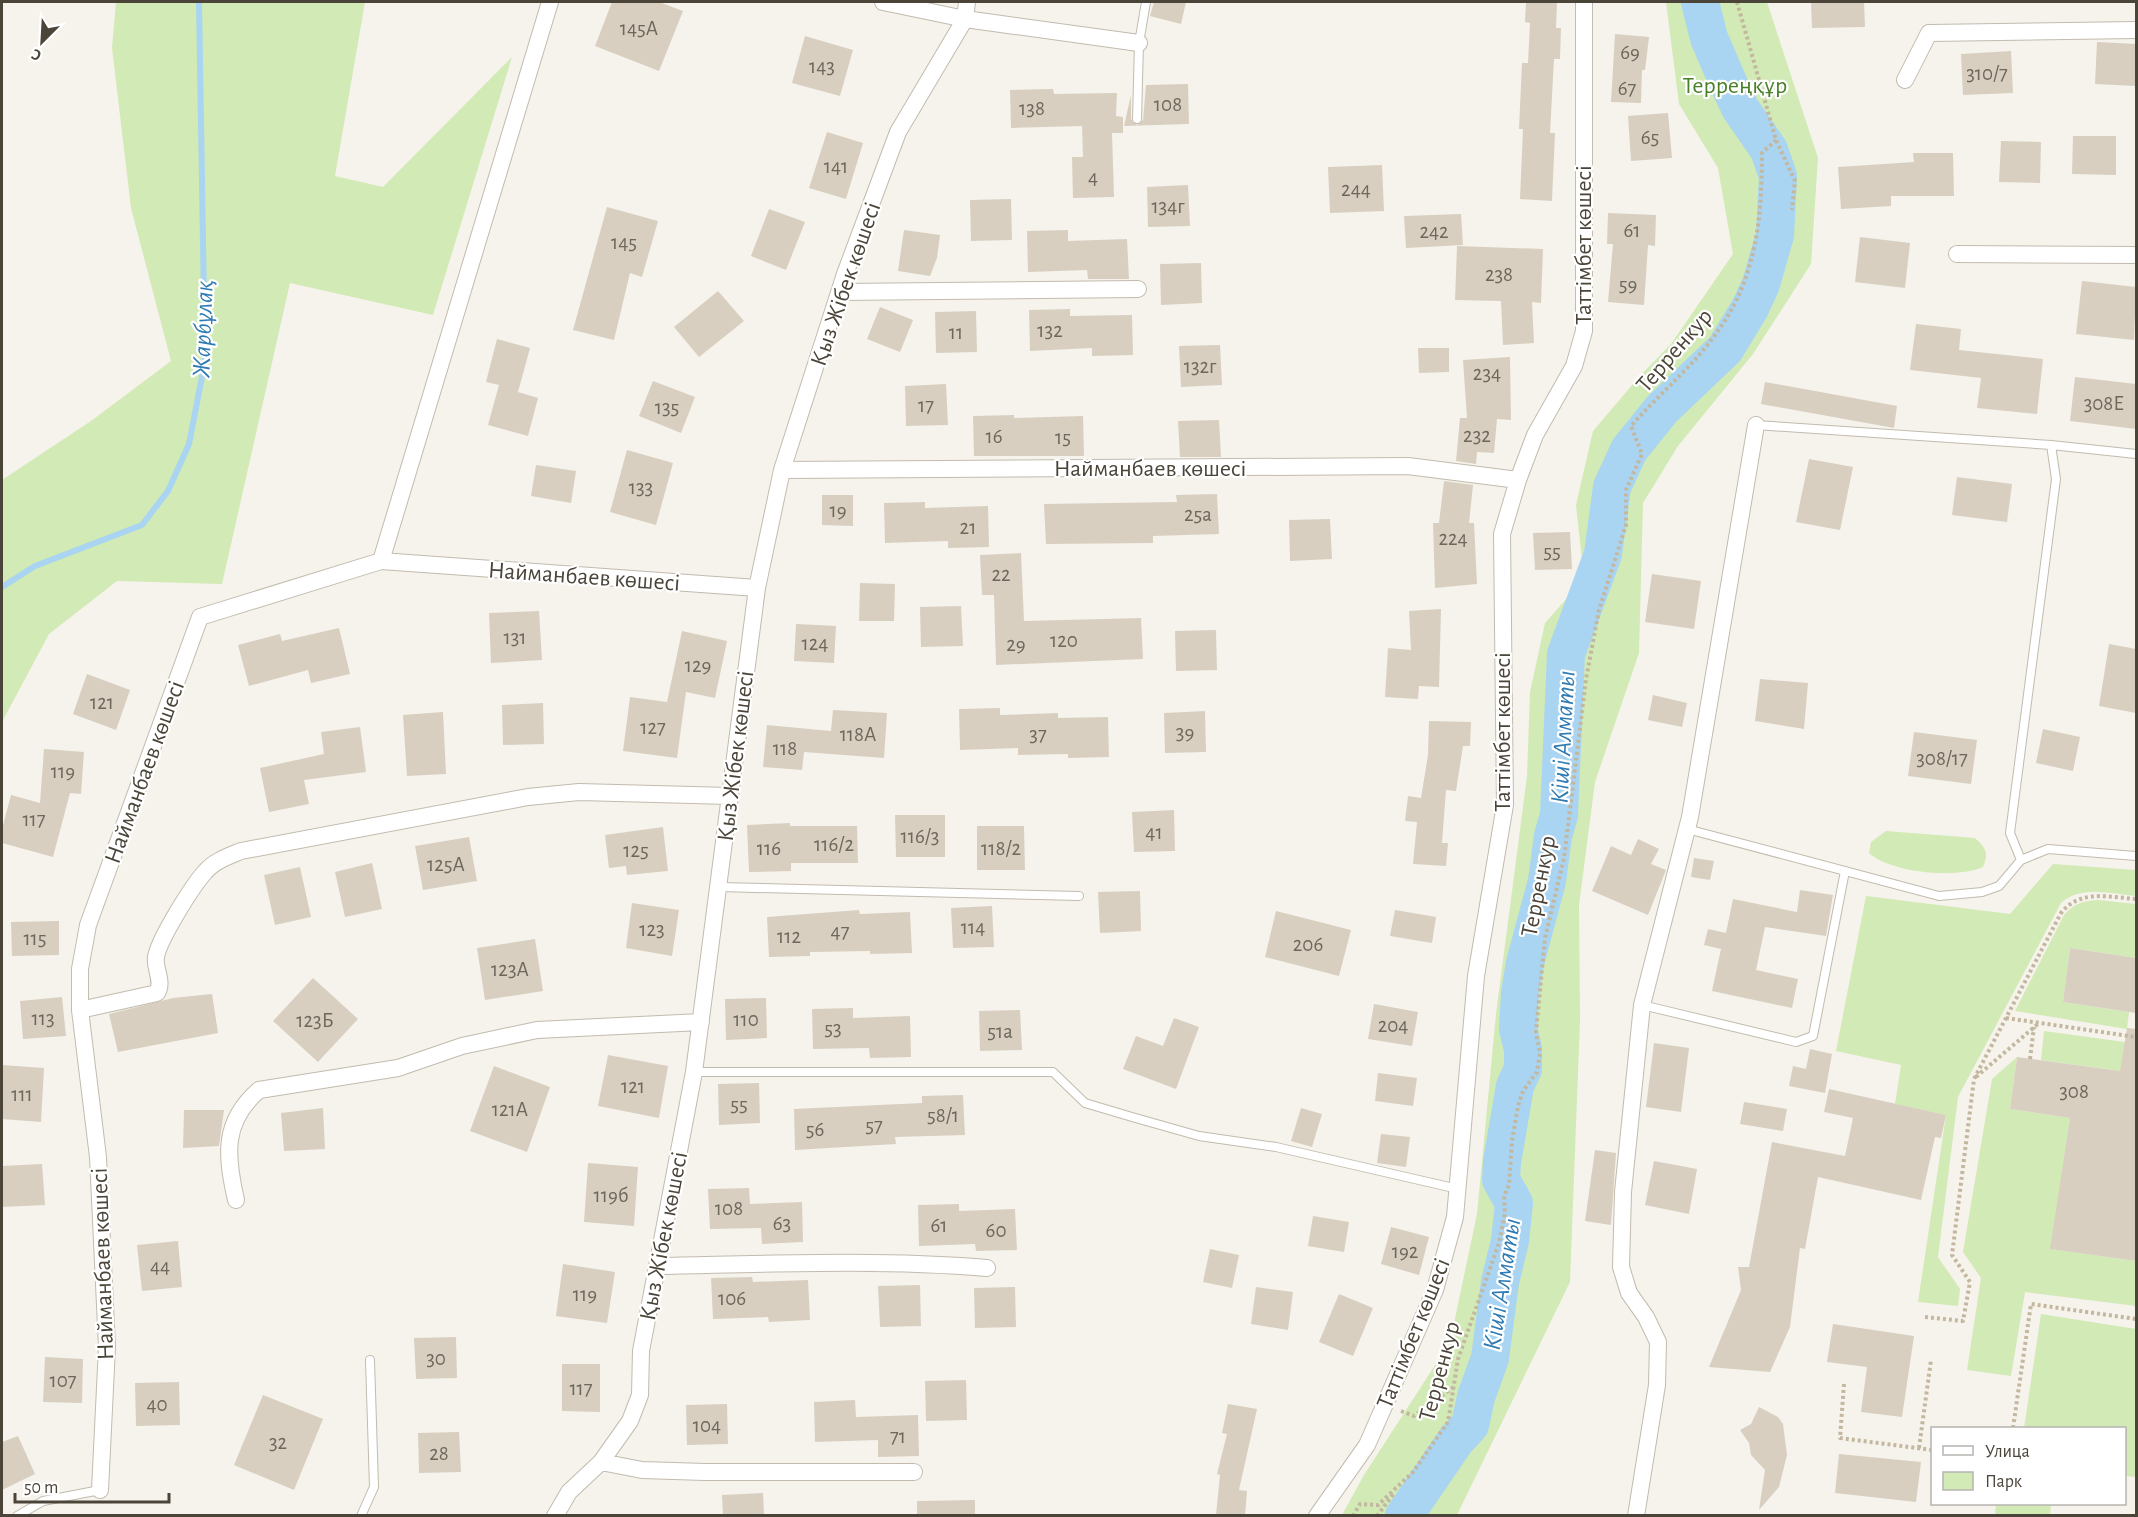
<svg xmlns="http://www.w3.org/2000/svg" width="2138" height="1517" font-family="'Alegreya Sans',sans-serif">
<rect width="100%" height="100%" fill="#f6f3ec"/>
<!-- green -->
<path fill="#d2eab5" d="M116 2H365L335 176 383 187 512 57 433 315 290 283 222 584 117 581 49 634 2 722V480L91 421 171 361 131 208 112 48Z
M1666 2H1767L1818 158 1811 264 1753 354 1678 446 1643 503 1639 653 1595 782 1579 905 1580 1020 1570 1282 1457 1515H1342L1364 1475 1450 1342 1477 1214 1496 1014 1527 776 1530 692 1545 623 1584 579 1576 505 1593 431 1639 377 1671 344 1733 254 1718 168 1679 104Z
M1886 831 1975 838C1986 848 1989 853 1983 867 1956 879 1891 873 1869 853L1871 842Z
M2053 864 2136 870V896C2112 894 2080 885 2061 903L1958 1097 1938 1257 1960 1289 1958 1306 1918 1302 1946 1115 1895 1104 1901 1065 1836 1051 1866 896 2010 914Z
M2098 900 2136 904V958L2070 948 2063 1002 2129 1012 2127 1029 2015 1011 2064 915C2075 903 2083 901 2098 900Z
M2044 1031 2125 1042 2120 1071 2041 1060Z
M2017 1057 2010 1109 2070 1118 2051 1249 2136 1261V1306L2025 1292 2011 1376 1967 1370 1981 1278 1963 1252 1992 1079Z
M2041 1314 2136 1329V1477L2125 1476 2124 1428H2024Z
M1996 1504H2051L2050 1515H1995Z"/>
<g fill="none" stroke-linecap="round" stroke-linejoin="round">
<!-- stream -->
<path stroke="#a9d4f2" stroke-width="6" d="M2 587 35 566 142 525 168 491 189 444 205 361 199 2"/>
<!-- river -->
<path stroke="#a9d4f2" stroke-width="38" d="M1404 1516 1456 1440 1470 1425 1476 1397 1490 1358 1500 1282 1510 1241 1514 1203 1501 1180 1502 1162 1515 1086 1523 1069V1049L1518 1029 1520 993 1525 963 1547 881 1553 836 1559 815 1566 654 1603 554 1612 487 1629 450 1662 409 1725 349 1750 308 1761 284 1775 235 1778 176 1769 150 1740 108 1727 80 1709 38 1700 2"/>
</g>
<!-- building -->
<path fill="#d8cfc1" d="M612 2H659L683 11 659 71 595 46Z
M1154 2H1186L1181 24 1150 16Z
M1526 2H1557L1556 28H1561L1560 59H1554L1550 133H1555L1552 201 1520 199 1523 129H1519L1522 63H1528L1530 23 1525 22Z
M1811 2H1864L1865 27 1812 28Z
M1615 34 1649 37 1645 70H1642L1641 103 1611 102Z
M805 36 853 50 840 96 792 83Z
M2097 42 2136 44V86L2095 84Z
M2011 51 2013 93 1963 95 1961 54Z
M1188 84 1189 124 1124 126 1131 95V119L1137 125 1143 120 1146 85Z
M1053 89 1054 94 1117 93 1116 116 1123 117V133H1112L1114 197 1073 198 1072 157H1083L1082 126 1011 128 1010 90Z
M1668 113 1672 158 1631 161 1628 116Z
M827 132 863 143 846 199 809 188Z
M2073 136H2116V175L2072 174Z
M2001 141 2041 142 2040 183 1999 182Z
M1913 153H1953L1954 196H1891V206L1841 209 1838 167 1914 162Z
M1382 165 1384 211 1330 213 1328 167Z
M1188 185 1190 226 1148 227 1147 187Z
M1011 199 1012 240 971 241 970 200Z
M607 207 658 221 642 277 630 273 614 340 573 330Z
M769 209 805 222 786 270 751 256Z
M1608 213 1656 215 1655 246 1648 245 1644 305 1608 302 1613 244H1607Z
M1461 214 1463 245 1406 248 1404 216Z
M904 230 940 235 937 258 930 276 898 271Z
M1068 230V241L1127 239 1129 279H1088L1087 270 1028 272 1027 231Z
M1860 237 1910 243 1905 288 1855 282Z
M1457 246 1543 249 1541 303 1532 302 1534 343 1503 345 1501 301 1455 300Z
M1201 263 1202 303 1161 305 1160 264Z
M2082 281 2136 287 2134 340 2076 334Z
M718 291 744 321 699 357 674 327Z
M880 307 913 320 900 352 867 339Z
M1070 309V316L1132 315 1133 355 1092 356V348L1030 351 1029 310Z
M976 311 977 352 936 353 935 312Z
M1916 324 1961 329 1959 350 2043 359 2037 414 1977 408 1981 378 1910 370Z
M497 339 530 348 518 392 538 398 528 436 488 425 499 385 486 382Z
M1220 345 1222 385 1181 387 1179 346Z
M1418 348H1449V372L1419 373Z
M1510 357 1511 420 1497 419 1494 453 1477 452 1476 464 1456 461 1460 418H1467L1463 360Z
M2075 377 2136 384V429L2070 421Z
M653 381 695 397 681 433 639 416Z
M1765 382 1897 406 1894 428 1761 404Z
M946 384 948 425 906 426 905 386Z
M1014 415V418L1083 416 1084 456H974L973 416Z
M1219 420 1221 457H1180L1178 421Z
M627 450 673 463 656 525 610 512Z
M1809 459 1853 467 1840 530 1796 522Z
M536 465 576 471 571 503 531 496Z
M1957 477 2012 484 2007 522 1952 515Z
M1444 481 1473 485 1469 523H1474L1477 584 1435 588 1433 523H1439Z
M1217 494 1219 534 1153 536V543L1046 544 1044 504 1177 502 1176 495Z
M822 495H853V526L822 525Z
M925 502V508L988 506 989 547 948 548V541L885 543 884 503Z
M1330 519 1332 559 1290 561 1289 520Z
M1570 532 1572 569 1535 570 1533 533Z
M1021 553 1024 621 1141 618 1143 659 996 665 994 595H982L980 555Z
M1652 574 1701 581 1694 629 1645 622Z
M860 583 895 584 894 621H859Z
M961 606 963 646 921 647 920 607Z
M1441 609 1439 687 1419 686 1418 699 1385 697 1388 648 1411 650 1409 611Z
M539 611 542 660 491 663 489 613Z
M796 624 836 626 834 663 794 661Z
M339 628 350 674 311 683 308 670 249 686 238 645 280 634 282 641Z
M1216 630 1217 670 1176 671 1175 631Z
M682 631 727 641 715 698 686 692 677 758 623 751 630 697 667 702Z
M2109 644 2136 649V713L2099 706Z
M87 674 130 690 116 730 73 714Z
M1760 679 1808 683 1804 729 1755 721Z
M1653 695 1687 703 1682 727 1648 720Z
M543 703 544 744 503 745 502 705Z
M1000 708V715L1058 713V718L1108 717 1109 757 1068 758V754L1018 755V748L960 750 959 709Z
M833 710 887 713 884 758 804 752 802 770 763 767 767 725 831 731Z
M1205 711 1206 752 1165 753 1164 713Z
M443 712 446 774 407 776 403 715Z
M1429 721 1471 722 1470 746H1463L1456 791 1446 790 1442 843H1448L1446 866 1413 864 1417 822 1405 821 1408 796 1421 798 1428 755Z
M360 727 366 772 304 780 309 804 269 812 260 768 324 754 321 732Z
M2043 729 2080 737 2073 771 2036 763Z
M1914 732 1977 740 1971 784 1908 776Z
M44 749 84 752 81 794 70 793 53 857 2 843V829L11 795 40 803Z
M1174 810 1175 851 1134 852 1132 812Z
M895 815H945V857H896Z
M790 823V826H857L858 863H791V871L749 872 747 825Z
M977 826H1024L1025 870H977Z
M663 827 668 871 627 875 626 866 609 868 605 835Z
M469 837 477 881 423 890 415 846Z
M1638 839 1659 849 1651 864 1666 870 1648 915 1592 891 1611 846 1631 855Z
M1694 858 1714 861 1710 880 1691 877Z
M372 863 382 909 345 917 335 872Z
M300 867 311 917 275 925 264 875Z
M1800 890 1833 895 1826 936 1765 927 1756 970 1798 979 1792 1008 1712 991 1721 949 1704 945 1708 929 1726 933 1733 899 1797 912Z
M1140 891 1141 931 1100 933 1098 892Z
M632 903 679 910 672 956 626 948Z
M992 906 994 947 953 948 951 908Z
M859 910 860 914 910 912 912 953 870 954V951L810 952V956L769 957 767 917Z
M1395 910 1436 917 1432 943 1390 936Z
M1276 911 1351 930 1339 976 1265 957Z
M59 921V955L12 956 11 922Z
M535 939 543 991 485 1000 477 948Z
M2070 948 2136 958V1013L2063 1002Z
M313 978 358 1019 318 1062 273 1021Z
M212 994 218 1033 118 1052 109 1014 173 998Z
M62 997 66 1036 23 1039 20 1001Z
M766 998 767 1038 726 1040 725 999Z
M1374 1004 1418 1012 1412 1046 1368 1039Z
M853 1008V1018L910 1016 911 1057 870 1058 869 1048 813 1049 812 1009Z
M1020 1010 1022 1050 980 1051 979 1011Z
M1174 1018 1199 1027 1176 1089 1123 1069 1136 1036 1163 1046Z
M2127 1028 2136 1029V1261L2050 1249 2070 1118 2010 1109 2017 1057 2120 1071Z
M1654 1043 1689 1048 1681 1112 1646 1107Z
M1810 1049 1832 1054 1825 1093 1789 1086 1793 1066 1806 1069Z
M608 1055 668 1066 659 1118 598 1106Z
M2 1065 44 1068 41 1122 2 1119Z
M494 1066 550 1087 527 1152 470 1131Z
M1378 1073 1417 1078 1413 1106 1375 1101Z
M759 1083 760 1123 719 1125 718 1084Z
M1829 1089 1946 1115 1941 1138 1935 1137 1921 1200 1818 1177 1805 1249 1800 1248 1790 1327 1770 1372 1709 1367 1741 1290 1738 1267H1749L1772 1142 1845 1156 1853 1118 1824 1112Z
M963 1095 965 1135 895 1137 896 1144 795 1150 794 1109 922 1103V1096Z
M1744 1102 1787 1109 1783 1131 1740 1124Z
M323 1108 325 1149 284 1151 281 1113Z
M1301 1108 1322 1114 1312 1147 1291 1141Z
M184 1110H224L219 1146 183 1148Z
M1381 1134 1410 1137 1406 1167 1377 1163Z
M1595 1150 1616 1153 1611 1225 1585 1221Z
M1654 1161 1697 1169 1689 1214 1645 1205Z
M588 1163 638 1167 634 1226 584 1222Z
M42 1164 45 1205 2 1207V1166Z
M749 1188 750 1204 802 1202 803 1242 762 1244 761 1228 710 1229 708 1189Z
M959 1204V1211L1015 1209 1017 1250 976 1251 975 1244 919 1246 918 1205Z
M1313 1216 1349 1222 1344 1252 1308 1246Z
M1391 1227 1429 1237 1419 1275 1381 1264Z
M178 1241 182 1287 142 1291 137 1245Z
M1210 1249 1239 1255 1232 1288 1203 1282Z
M563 1264 615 1272 607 1323 556 1316Z
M752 1277 753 1282 808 1280 810 1320 769 1322 768 1317 713 1319 711 1278Z
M920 1285 921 1326 880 1327 878 1286Z
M1015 1287 1016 1327 975 1328 974 1288Z
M1256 1287 1293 1292 1288 1330 1251 1324Z
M1339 1294 1373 1308 1353 1356 1319 1342Z
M1833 1324 1914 1336 1902 1417 1861 1412 1867 1367 1827 1362Z
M456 1337 457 1378 416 1379 414 1338Z
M45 1357 83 1359 82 1403 43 1402Z
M562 1364H600V1412L562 1411Z
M966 1380 967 1420 926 1421 925 1381Z
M179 1382 180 1425 136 1426 135 1383Z
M263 1395 323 1419 294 1490 234 1465Z
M855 1400 856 1417 918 1415 919 1456 878 1457V1440L815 1442 814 1402Z
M727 1404 728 1444 687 1445 686 1405Z
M1228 1404 1257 1409 1239 1490 1247 1491 1245 1515H1216L1220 1475 1217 1474 1227 1434 1222 1433Z
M1759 1407 1778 1417 1783 1424 1787 1455 1779 1487 1759 1510 1765 1470 1751 1455 1749 1443 1740 1430 1751 1424Z
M459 1432 461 1472 419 1473 418 1433Z
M18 1436 35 1474 2 1490V1442Z
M1839 1454 1921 1462 1916 1502 1835 1493Z
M763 1493 764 1515H723L722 1495Z
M975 1500V1515H917V1501Z"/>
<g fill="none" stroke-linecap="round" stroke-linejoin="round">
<defs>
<path id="lane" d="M1137 119 1139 43 1146 2
M1756 425 2051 445 2136 454
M1687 829 1939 896 1982 892 1999 886 2021 860 2048 849 2136 856
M2021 860 2010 833 2056 479 2051 445
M719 887 1079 896
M1642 1005 1796 1042 1813 1036 1845 871
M694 1072H1053L1085 1103 1132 1117 1199 1136 1276 1147 1458 1189
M17 1516 43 1501 100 1490
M361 1516 374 1487 370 1360"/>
<path id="street" d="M883 2 965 19 1139 43
M1905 80 1929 33 2136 30
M1957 254 2136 255
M840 292 1138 289
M782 470 1408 466 1518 480
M381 561 550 2
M80 1010 157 993C164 981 154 969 156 957 159 939 193 885 205 872 214 861 229 856 241 851L528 797 579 792 730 796
M236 1200C226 1156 222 1122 259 1090L398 1068 462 1046 537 1030 701 1022
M657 1266C767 1264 877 1259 987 1268
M601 1462 642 1470 705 1472H914
M100 1490 107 1347 98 1157 80 1010V969L88 925 200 617 381 561 757 588
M555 1516 569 1492 601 1462 630 1421 640 1395 641 1351 694 1072 757 588 782 470 845 274 898 132 965 19 967 2
M1317 1516 1367 1445 1435 1290 1455 1217 1476 976 1505 805 1502 534 1518 480 1535 435 1574 366 1584 331V2
M1636 1516 1657 1385 1658 1342 1646 1317 1629 1293 1621 1267 1623 1192 1642 1005 1690 817 1756 425"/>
</defs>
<!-- lane casing -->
<use href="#lane" stroke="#c2bbae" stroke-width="10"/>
<!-- street casing -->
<use href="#street" stroke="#c2bbae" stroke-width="18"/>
<!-- path -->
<path stroke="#c4b79f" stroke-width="4" stroke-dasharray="3 3" stroke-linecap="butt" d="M1737 2 1776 140 1795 181 1792 210
M2006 1018 2136 1037
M2030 1059 2034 1027
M1976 1077 2039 1023
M1925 1317 1963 1321 1970 1282 1952 1255 1974 1079 2061 913C2080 889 2109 897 2136 899
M1844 1384 1840 1438 1932 1450
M1401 1411 1414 1416 1455 1386
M2013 1428 2031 1304 2136 1319
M1919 1448 1931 1360
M1353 1516 1360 1504 1378 1505 1413 1472 1448 1422 1458 1359 1499 1243 1505 1213 1504 1196 1509 1185 1512 1141 1518 1106 1523 1091 1537 1072 1540 1053 1536 1032 1545 938 1564 858 1586 679 1599 610 1626 525V490L1642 454 1631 426C1660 393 1696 364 1720 328 1757 275 1762 215 1762 153L1776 140
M1377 1516 1394 1493"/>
<!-- lane -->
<use href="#lane" stroke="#fff" stroke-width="8"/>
<!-- street -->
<use href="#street" stroke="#fff" stroke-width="16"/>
</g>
<g text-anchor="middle" stroke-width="4.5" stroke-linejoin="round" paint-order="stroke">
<!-- number labels -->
<g font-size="21" fill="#6e675b">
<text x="639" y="35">145А</text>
<text x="1630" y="59">69</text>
<text x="822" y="73">143</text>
<text x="1987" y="80">310/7</text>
<text x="1627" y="95">67</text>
<text x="1168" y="111">108</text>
<text x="1032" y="115">138</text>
<text x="1650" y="144">65</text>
<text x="836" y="173">141</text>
<text x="1093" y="184">4</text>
<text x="1356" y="196">244</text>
<text x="1168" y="213">134г</text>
<text x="1632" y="237">61</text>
<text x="1434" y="238">242</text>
<text x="624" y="249">145</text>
<text x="1499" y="281">238</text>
<text x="1628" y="291">59</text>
<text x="1050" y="337">132</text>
<text x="956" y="339">11</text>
<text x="1200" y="373">132г</text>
<text x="1487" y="380">234</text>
<text x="2104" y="410">308Е</text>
<text x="926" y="412">17</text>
<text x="667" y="414">135</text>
<text x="1477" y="442">232</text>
<text x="994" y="443">16</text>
<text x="1063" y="444">15</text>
<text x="641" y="494">133</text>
<text x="838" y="517">19</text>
<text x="1198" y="521">25а</text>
<text x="968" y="534">21</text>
<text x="1453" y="545">224</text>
<text x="1552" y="558">55</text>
<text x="1001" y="581">22</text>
<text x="515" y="644">131</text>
<text x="1064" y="647">120</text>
<text x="815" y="650">124</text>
<text x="1016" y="651">29</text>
<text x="698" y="672">129</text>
<text x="102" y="709">121</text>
<text x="653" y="734">127</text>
<text x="1185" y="739">39</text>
<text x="858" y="741">118А</text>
<text x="1038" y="741">37</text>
<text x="785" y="755">118</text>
<text x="1942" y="765">308/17</text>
<text x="63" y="778">119</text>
<text x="34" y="826">117</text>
<text x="1154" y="839">41</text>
<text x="920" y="843">116/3</text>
<text x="834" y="851">116/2</text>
<text x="769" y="855">116</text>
<text x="1001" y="855">118/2</text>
<text x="636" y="857">125</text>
<text x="446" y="871">125А</text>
<text x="973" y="934">114</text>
<text x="652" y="936">123</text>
<text x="840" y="938">47</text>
<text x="789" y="943">112</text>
<text x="35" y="945">115</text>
<text x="1308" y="951">206</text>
<text x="510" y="976">123А</text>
<text x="43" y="1025">113</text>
<text x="746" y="1026">110</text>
<text x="315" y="1027">123Б</text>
<text x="1393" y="1032">204</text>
<text x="833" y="1035">53</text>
<text x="1000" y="1038">51а</text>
<text x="633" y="1093">121</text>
<text x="2074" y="1098">308</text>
<text x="22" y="1101">111</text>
<text x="739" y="1111">55</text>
<text x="510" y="1116">121А</text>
<text x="943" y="1122">58/1</text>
<text x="874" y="1132">57</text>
<text x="815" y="1136">56</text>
<text x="611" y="1202">119б</text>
<text x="729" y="1215">108</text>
<text x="782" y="1230">63</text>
<text x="939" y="1232">61</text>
<text x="996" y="1237">60</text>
<text x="1405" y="1258">192</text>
<text x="160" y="1273">44</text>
<text x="585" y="1301">119</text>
<text x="732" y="1305">106</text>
<text x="436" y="1365">30</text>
<text x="63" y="1387">107</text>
<text x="581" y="1395">117</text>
<text x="157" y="1411">40</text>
<text x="707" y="1432">104</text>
<text x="898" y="1443">71</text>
<text x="278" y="1449">32</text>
<text x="439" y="1460">28</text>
</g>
<!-- park labels -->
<g font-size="24" fill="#4a7f2a" stroke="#fff">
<text x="1735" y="93">Терреңқұр</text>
</g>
<!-- street labels -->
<g font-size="24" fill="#4b4439" stroke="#fff">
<text transform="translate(1583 245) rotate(-90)" y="8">Таттімбет көшесі</text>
<text transform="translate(845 284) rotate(-71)" y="8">Қыз Жібек көшесі</text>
<text transform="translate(1674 350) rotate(-49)" y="8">Терренкур</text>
<text x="1150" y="476">Найманбаев көшесі</text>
<text transform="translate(584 576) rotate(4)" y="8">Найманбаев көшесі</text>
<text transform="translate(1502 732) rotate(-90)" y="8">Таттімбет көшесі</text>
<text transform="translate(735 756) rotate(-83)" y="8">Қыз Жібек көшесі</text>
<text transform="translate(144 772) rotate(-70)" y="8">Найманбаев көшесі</text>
<text transform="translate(1538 886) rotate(-79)" y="8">Терренкур</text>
<text transform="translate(663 1236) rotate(-79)" y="8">Қыз Жібек көшесі</text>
<text transform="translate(102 1264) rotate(-92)" y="8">Найманбаев көшесі</text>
<text transform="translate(1413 1333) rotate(-68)" y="8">Таттімбет көшесі</text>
<text transform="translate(1439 1371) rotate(-75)" y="8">Терренкур</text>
</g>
<!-- water labels -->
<g font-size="26" font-style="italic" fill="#2e7ab2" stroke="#fff">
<text transform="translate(202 329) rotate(-88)" y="9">Жарбұлақ</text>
<text transform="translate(1562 737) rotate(-87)" y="9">Кіші Алматы</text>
<text transform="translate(1501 1284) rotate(-81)" y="9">Кіші Алматы</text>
</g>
</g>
<!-- border -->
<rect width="2138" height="1517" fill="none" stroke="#4b4439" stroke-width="6"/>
<!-- legend -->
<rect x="1931" y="1427" width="195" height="78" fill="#ffffff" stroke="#b7b4b0" stroke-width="1.5"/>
<rect x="1943" y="1446" width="30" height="9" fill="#ffffff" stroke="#b7b4b0" stroke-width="1.5"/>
<text x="1985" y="1457" font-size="18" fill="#4b4439">Улица</text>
<rect x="1943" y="1472" width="30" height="18" fill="#d2eab5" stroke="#b7b4b0" stroke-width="1.5"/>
<text x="1985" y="1487" font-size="18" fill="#4b4439">Парк</text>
<!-- north arrow -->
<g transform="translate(42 42) rotate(204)" stroke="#ffffff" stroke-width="4.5" paint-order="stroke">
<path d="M0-4.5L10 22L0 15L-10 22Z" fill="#4b4439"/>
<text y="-9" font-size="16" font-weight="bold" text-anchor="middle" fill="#4b4439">С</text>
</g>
<!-- scale -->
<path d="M15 1493v9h154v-9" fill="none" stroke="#4b4439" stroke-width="3"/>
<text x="24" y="1493" font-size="18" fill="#4b4439" stroke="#ffffff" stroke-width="4.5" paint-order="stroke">50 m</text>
</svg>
